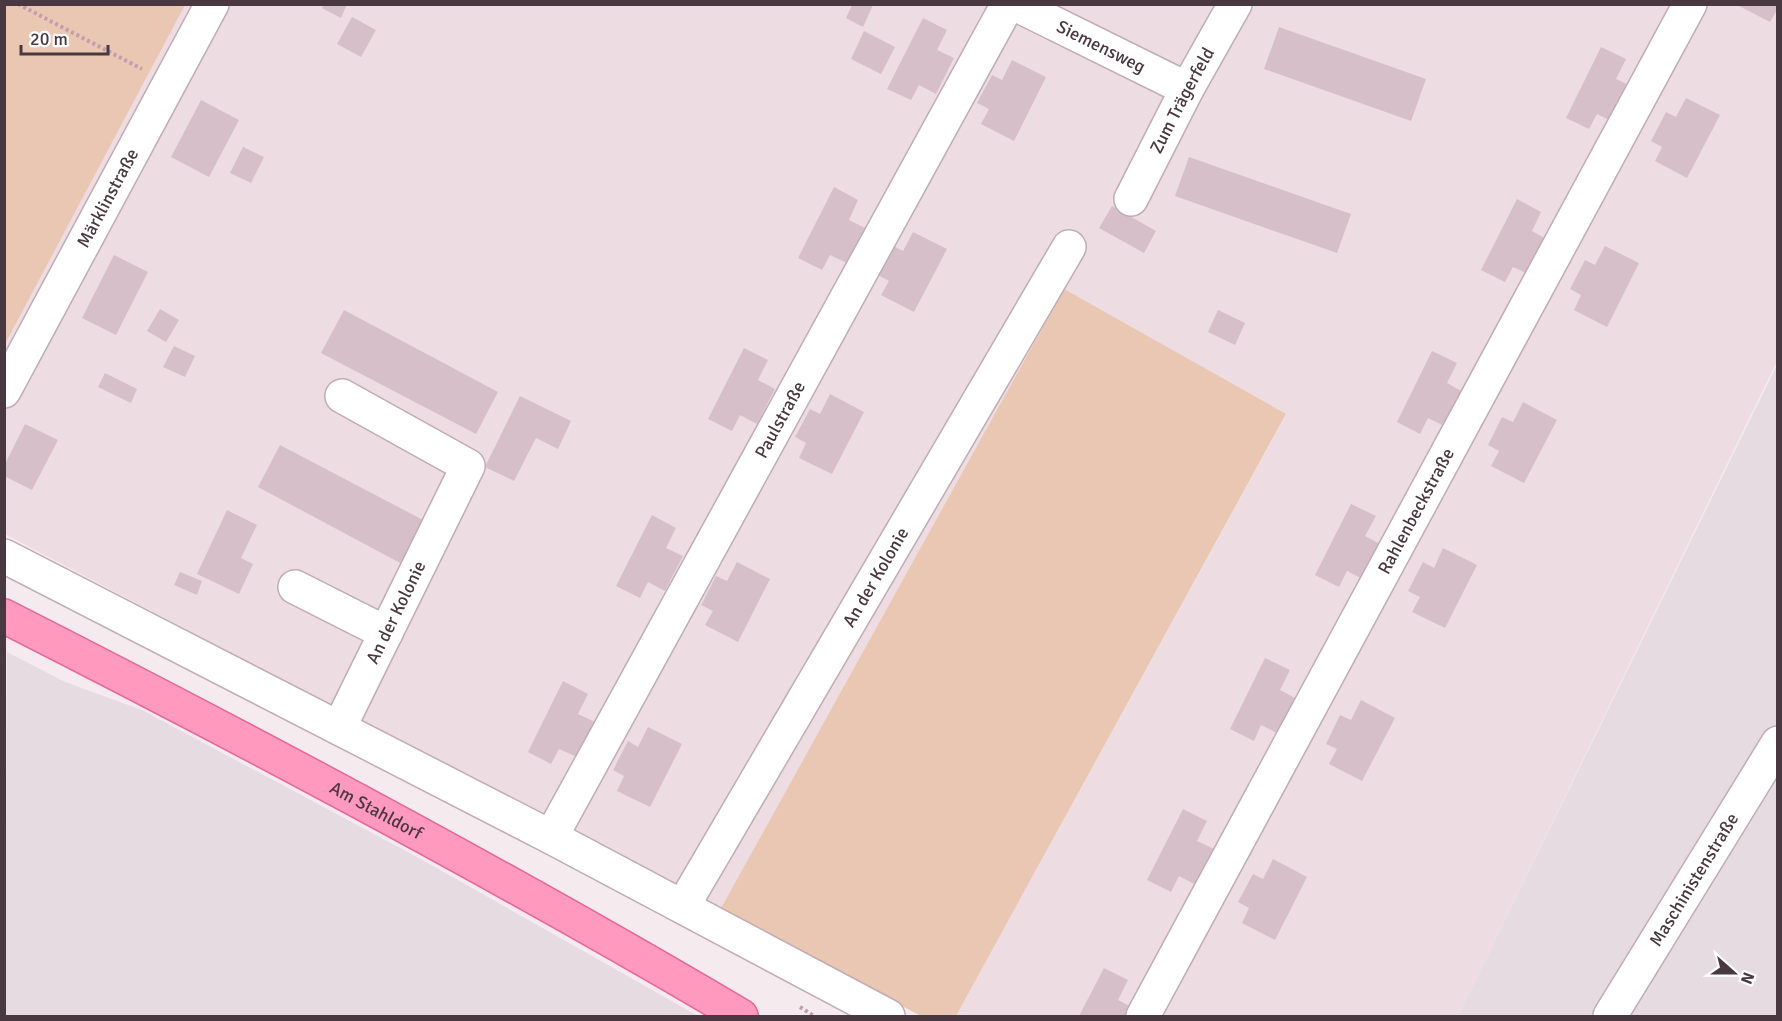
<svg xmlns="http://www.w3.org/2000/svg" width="1782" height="1021" font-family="Signika,sans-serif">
<rect width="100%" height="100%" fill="#f5eaee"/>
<!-- residential -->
<path fill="#eddce2" d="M185 5H1777V361L1458 1016H956L1286 415 1064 290 720 910 5 534 4 344Z"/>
<!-- industrial -->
<path fill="#e5dbe0" d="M1777 365V1016H1458Z
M7 652 65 682 142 710 417 857 698 1016H5Z"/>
<!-- green -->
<path fill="#e9c7b2" d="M5 4 185 5 5 344 4 5Z
M1064 289 1286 414 956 1016H921L720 910Z"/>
<!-- building -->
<path fill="#d7bfca" d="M324 4H347L341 18 322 8Z
M1735 4H1778V8L1770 22Z
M852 5H873L863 27 846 18Z
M352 17 376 30 361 57 337 44Z
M923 18 947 30 937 50 954 58 936 94 919 85 911 100 887 89Z
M1279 27 1426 79 1411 121 1264 69Z
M864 31 895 47 881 74 851 59Z
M1601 47 1626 59 1616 79 1633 87 1615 123 1597 114 1589 129 1566 118Z
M1012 60 1046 77 1014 141 981 124 989 109 977 103 992 75 1002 80Z
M1686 98 1720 115 1687 178 1655 161 1662 147 1651 141 1666 112 1676 117Z
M201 100 239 120 209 177 171 157Z
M243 147 264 157 251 183 230 173Z
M1189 157 1351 214 1337 253 1175 196Z
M834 187 858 200 849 220 865 228 847 263 830 255 822 270 798 258Z
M1517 199 1541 212 1532 231 1548 240 1530 275 1513 267 1505 282 1481 270Z
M1112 206 1156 231 1144 253 1099 228Z
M913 232 947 249 914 312 881 295 889 281 878 275 893 246 903 251Z
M1605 246 1639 263 1607 327 1574 310 1581 295 1570 289 1585 260 1595 265Z
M114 255 148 272 116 335 82 318Z
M160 309 179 320 166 342 147 331Z
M344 310 498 392 476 434 321 353Z
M1218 310 1245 323 1235 345 1208 332Z
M174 346 195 356 185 377 163 367Z
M744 348 768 360 758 380 775 389 757 424 740 415 732 431 708 419Z
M1432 351 1457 363 1447 383 1463 392 1446 427 1428 418 1420 434 1397 422Z
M105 373 137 389 131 403 98 387Z
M830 394 864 412 832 474 799 458 806 443 795 437 810 409 820 414Z
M520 396 571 421 558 449 536 438 514 481 485 467Z
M1523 402 1557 420 1524 483 1491 466 1499 451 1488 445 1502 417 1513 422Z
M25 424 58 440 32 490 4 476V466Z
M280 445 425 521 402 564 258 487Z
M1351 504 1376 516 1365 536 1382 545 1365 580 1347 571 1339 587 1315 575Z
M227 510 257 525 241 558 253 564 239 594 197 574Z
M652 515 676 528 666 548 683 556 665 591 648 582 640 598 616 586Z
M1443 548 1477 565 1445 628 1412 612 1420 597 1408 591 1423 562 1434 568Z
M737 562 770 579 738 642 705 625 713 611 701 605 716 576 727 581Z
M180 572 202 581 197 595 174 585Z
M1265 658 1290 670 1280 690 1297 699 1279 734 1261 725 1254 741 1230 729Z
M563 681 588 694 578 714 595 722 577 757 559 749 551 764 528 752Z
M1361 700 1395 718 1362 781 1329 764 1337 749 1326 744 1340 715 1351 720Z
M648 727 682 744 650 807 617 791 624 776 613 770 628 741 638 747Z
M1183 809 1207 821 1197 841 1214 849 1196 885 1179 876 1171 892 1147 880Z
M1273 859 1307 877 1275 940 1242 923 1249 908 1238 902 1253 874 1263 879Z
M1104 968 1128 980 1118 1000 1135 1009 1131 1016H1079Z"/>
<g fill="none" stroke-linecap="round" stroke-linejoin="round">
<defs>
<g id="minor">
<path id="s1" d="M1015 4 1187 89"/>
<path id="s2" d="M1131 199 1187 89 1235 4"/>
<path id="s3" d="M4 391 212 4"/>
<path d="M4 556 551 837 888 1016"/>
<path d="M295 587 386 633"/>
<path id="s4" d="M339 728 468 466 342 396"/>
<path id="s5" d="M551 837 1008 4"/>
<path id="s6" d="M683 906 1069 247"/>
<path id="s7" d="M1143 1016 1690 4"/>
<path id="s8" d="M1610 1016 1778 743"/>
</g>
<g id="major">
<path id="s9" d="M4 616C254 743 501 874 741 1016"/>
</g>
</defs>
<!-- minor casing -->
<use href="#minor" stroke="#c1acb5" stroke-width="36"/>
<!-- major casing -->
<use href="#major" stroke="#e66796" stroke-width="36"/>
<!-- path -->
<path stroke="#c39dad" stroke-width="4" stroke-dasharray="3 3" stroke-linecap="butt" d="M18 4 142 69
M800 1007 814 1016"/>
<!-- minor -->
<use href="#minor" stroke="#fff" stroke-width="33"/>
<!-- major -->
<use href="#major" stroke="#ff99bd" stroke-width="33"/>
</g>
<g text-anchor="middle" stroke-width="4.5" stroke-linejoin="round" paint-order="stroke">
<!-- street labels -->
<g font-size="18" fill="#493840" stroke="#fff">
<text dy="6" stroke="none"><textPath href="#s1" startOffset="96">Siemensweg</textPath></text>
<text dy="6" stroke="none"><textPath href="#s2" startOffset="111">Zum Trägerfeld</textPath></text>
<text dy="6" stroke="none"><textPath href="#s3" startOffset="219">Märklinstraße</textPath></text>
<text dy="6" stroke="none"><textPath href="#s5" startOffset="476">Paulstraße</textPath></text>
<text dy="6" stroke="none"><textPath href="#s7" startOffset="574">Rahlenbeckstraße</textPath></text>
<text dy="6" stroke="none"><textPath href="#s6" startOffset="381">An der Kolonie</textPath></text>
<text dy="6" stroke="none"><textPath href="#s4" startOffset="129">An der Kolonie</textPath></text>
<text dy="6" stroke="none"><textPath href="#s9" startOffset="420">Am Stahldorf</textPath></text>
<text dy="6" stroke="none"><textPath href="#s8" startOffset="160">Maschinistenstraße</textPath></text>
</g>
</g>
<!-- border -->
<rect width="1782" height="1021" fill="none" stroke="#493840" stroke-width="12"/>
<!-- north arrow -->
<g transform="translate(1734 973) rotate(111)" stroke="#ffffff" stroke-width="4.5" paint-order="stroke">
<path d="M0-4.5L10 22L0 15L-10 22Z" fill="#493840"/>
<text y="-9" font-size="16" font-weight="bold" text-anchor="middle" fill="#493840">N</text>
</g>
<!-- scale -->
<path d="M21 45v9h87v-9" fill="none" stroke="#493840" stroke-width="3"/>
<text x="30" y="45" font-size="18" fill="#493840" stroke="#ffffff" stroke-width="4.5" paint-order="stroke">20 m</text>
</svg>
